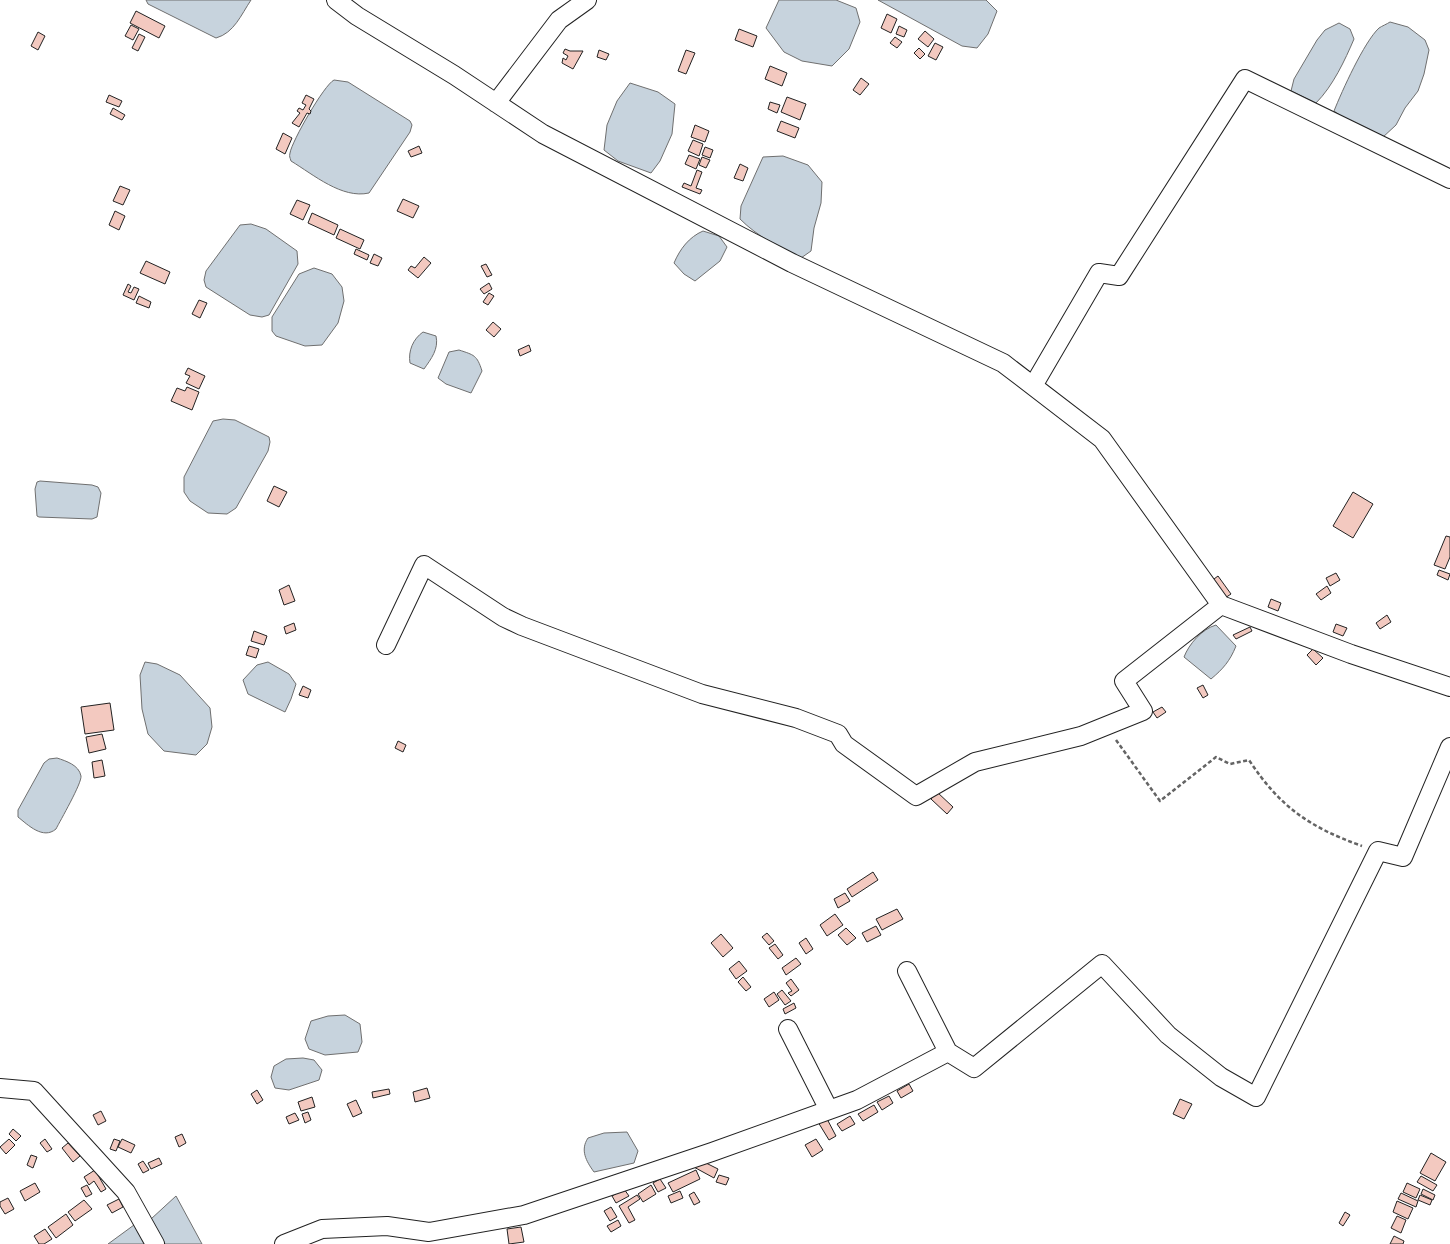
<svg xmlns="http://www.w3.org/2000/svg" width="1450" height="1244" font-family="Ubuntu,sans-serif">
<rect width="100%" height="100%" fill="#fff"/>
<!-- water -->
<path fill="#c7d3dd" stroke="#6f6f6f" d="M146 0H251C241 15 234 33 216 38L148 4Z
M779 0H836L856 8 860 22 849 49 832 66 802 61 784 52 766 28Z
M878 0H986L997 11 988 34 977 48 962 46Z
M1390 22 1408 27 1425 40 1429 50 1424 74 1418 91 1405 108 1396 125 1382 138 1345 119 1334 111C1342 91 1364 42 1379 28 1382 26 1387 24 1390 22Z
M1339 23 1350 29 1354 39C1345 60 1333 86 1316 103L1291 91 1294 79 1317 40 1325 30Z
M334 80 348 82 410 121 412 125 410 132 369 193C342 199 314 175 291 161 290 157 289 157 290 153 292 141 324 85 334 80Z
M630 83 658 92 675 104 672 134 660 161 651 173 618 161 604 150 607 125 617 101Z
M783 156 808 165 822 182 821 203 814 228 811 251 801 258C779 247 758 237 740 219L741 206 763 157Z
M251 224 266 229 297 251 298 264 269 315 262 317 250 315 206 287 204 280 206 271 240 225Z
M703 231 719 236 727 247 720 261 695 281 684 274 674 263C680 249 689 237 703 231Z
M314 268 332 274 342 287 344 301 338 323 322 345 305 346 276 336 272 331V317L299 274Z
M423 332 436 336C439 349 431 359 424 369L410 363C408 351 413 339 423 332Z
M459 350C474 355 477 355 482 371L471 393 446 384 438 378 449 352Z
M223 419 235 420 269 437 270 442 268 451 236 508 227 514 208 513 190 501 184 492V477L213 421Z
M40 481 92 485 98 487 101 493 97 517 92 519 39 517 37 516 35 489 37 482Z
M1216 625 1236 646C1230 661 1223 669 1211 679L1184 657C1189 644 1202 629 1216 625Z
M145 662 157 664 180 675 210 708 212 727 207 744 196 755 164 751 148 734 142 709 140 675Z
M268 662 289 674 296 684 291 699 285 712 248 694 243 680 257 665Z
M57 758C66 761 79 765 81 776 82 783 60 821 56 829 43 840 28 825 18 817V810L44 763 49 759Z
M345 1015 360 1024 362 1042 358 1052 325 1055 309 1049 305 1039 311 1021 328 1016Z
M303 1058 314 1060 322 1070 319 1080 289 1090 275 1088 271 1077 274 1066 286 1059Z
M627 1132 638 1151 634 1163 594 1172C586 1161 580 1150 588 1138L604 1133Z
M176 1196 202 1244H165L151 1219Z
M134 1225 146 1244H108Z"/>
<!-- building -->
<path fill="#f3c9c0" stroke="#222" d="M136 11 165 26 159 38 130 23Z
M887 14 897 19 891 33 881 28Z
M131 25 139 29 133 40 125 36Z
M899 26 907 30 904 37 896 34Z
M739 29 757 36 753 47 735 40Z
M925 31 934 39 928 47 918 39Z
M38 32 45 36 38 50 31 46Z
M139 34 145 37 138 51 132 48Z
M895 37 902 42 897 48 890 43Z
M935 43 943 47 936 60 928 56Z
M919 48 925 54 920 59 914 53Z
M565 49 570 51H583L573 69 562 63 563 58 566 60 568 56 563 53Z
M599 50 609 54 606 60 597 57Z
M686 50 695 53 686 74 678 71Z
M770 66 787 73 782 86 765 79Z
M861 78 869 84 860 95 853 90Z
M109 95 122 101 119 107 106 102Z
M306 95 314 99 309 109 311 111 310 114 307 113 299 127 292 123 300 113 297 111 299 108 303 110 306 105 302 103Z
M787 97 806 104 800 120 781 112Z
M770 102 780 105 777 113 768 109Z
M113 108 125 115 122 120 110 114Z
M781 121 799 128 795 138 777 131Z
M695 125 709 131 705 142 691 137Z
M283 133 292 138 285 154 276 149Z
M693 140 703 144 699 156 688 151Z
M419 146 422 153 411 157 408 151Z
M705 147 713 150 710 158 702 155Z
M689 155 700 159 696 169 685 164Z
M702 157 710 160 706 168 699 165Z
M740 164 748 168 743 181 734 178Z
M697 170 702 172 696 188 702 190 700 194 682 187 684 183 691 186Z
M120 186 130 190 123 205 113 201Z
M403 199 419 206 413 218 397 211Z
M297 200 310 205 303 220 290 214Z
M115 211 125 216 119 230 109 225Z
M312 213 338 225 334 235 308 223Z
M340 229 364 240 360 249 336 238Z
M356 249 369 255 367 260 354 254Z
M374 254 382 258 378 266 370 263Z
M424 257 431 263 418 278 408 270 411 266 415 268Z
M146 261 170 272 165 284 140 273Z
M486 264 492 275 487 277 481 266Z
M489 283 492 289 484 294 480 289Z
M128 284 131 286 128 292 131 293 134 287 139 289 134 300 123 295Z
M489 293 494 296 488 305 483 302Z
M139 296 151 302 149 308 136 303Z
M199 300 207 303 200 318 192 314Z
M493 322 501 329 494 337 486 330Z
M529 345 531 351 520 356 518 350Z
M188 368 205 376 199 389 186 383 190 376 185 374Z
M187 387 199 392 192 410 171 401 177 388 185 391Z
M274 486 287 492 279 507 267 501Z
M1353 492 1373 504 1353 538 1333 526Z
M1446 536 1450 537V557L1445 569 1434 565Z
M1439 570 1450 574 1448 580 1437 575Z
M1336 573 1340 580 1330 586 1326 578Z
M1218 576 1231 594 1222 600 1210 582Z
M289 585 295 601 284 605 279 590Z
M1327 586 1331 593 1321 600 1316 594Z
M1271 599 1281 603 1278 611 1268 607Z
M1387 615 1391 622 1380 629 1376 623Z
M294 623 296 630 286 634 284 627Z
M1336 624 1347 628 1343 636 1333 632Z
M1250 627 1252 631 1236 639 1233 635Z
M254 631 267 636 264 645 251 641Z
M249 646 259 649 256 658 246 655Z
M1313 649 1323 658 1316 665 1307 655Z
M1203 685 1208 695 1203 698 1197 688Z
M303 686 311 690 308 698 299 695Z
M110 703 114 730 85 734 81 707Z
M1162 707 1166 712 1157 718 1153 712Z
M102 734 106 749 89 753 86 737Z
M398 741 406 745 403 752 395 748Z
M102 760 105 776 94 778 92 762Z
M937 792 953 807 947 814 931 799Z
M873 872 878 880 852 897 847 889Z
M845 893 850 901 838 908 834 899Z
M897 909 903 919 882 930 876 919Z
M835 914 843 925 827 936 820 925Z
M876 926 881 935 867 942 862 933Z
M846 928 856 938 847 945 838 935Z
M767 933 774 941 769 945 762 937Z
M721 934 733 948 723 957 711 943Z
M806 938 813 949 806 954 799 943Z
M775 944 783 955 778 959 769 948Z
M796 958 801 964 786 975 782 968Z
M739 961 747 971 736 979 729 969Z
M743 977 751 987 746 991 738 982Z
M791 979 799 990 791 996 788 993 792 991 786 983Z
M782 990 791 1001 785 1005 777 994Z
M774 992 779 1000 769 1007 764 999Z
M794 1003 796 1008 785 1014 783 1009Z
M909 1084 913 1091 901 1098 897 1091Z
M427 1088 430 1098 415 1102 413 1092Z
M389 1089 390 1094 373 1098 372 1092Z
M257 1090 263 1100 257 1104 251 1094Z
M889 1096 893 1103 882 1110 877 1102Z
M312 1097 315 1107 301 1111 298 1102Z
M1180 1099 1192 1104 1184 1119 1173 1114Z
M356 1100 362 1113 353 1117 347 1104Z
M874 1105 878 1112 863 1121 858 1114Z
M101 1111 106 1121 98 1125 93 1115Z
M308 1112 311 1120 305 1123 302 1114Z
M295 1113 299 1120 289 1124 286 1117Z
M850 1116 855 1124 842 1131 837 1124Z
M826 1117 836 1136 829 1140 818 1122Z
M13 1129 21 1136 16 1141 9 1134Z
M182 1134 186 1143 179 1147 175 1137Z
M9 1139 15 1145 6 1154 0 1147Z
M45 1139 52 1149 47 1152 40 1143Z
M114 1139 120 1141 116 1151 110 1149Z
M122 1139 135 1145 131 1153 118 1147Z
M816 1139 823 1150 812 1157 805 1145Z
M68 1143 80 1156 73 1162 62 1148Z
M1431 1153 1446 1162 1435 1181 1420 1173Z
M31 1155 37 1157 33 1168 27 1165Z
M159 1158 162 1164 151 1169 148 1163Z
M696 1158 718 1169 714 1178 692 1166Z
M143 1161 149 1170 143 1173 138 1164Z
M95 1170 106 1189 101 1192 94 1181 89 1185 84 1177Z
M696 1170 700 1179 673 1192 668 1183Z
M719 1175 729 1178 726 1185 716 1182Z
M1421 1176 1437 1185 1433 1191 1417 1182Z
M660 1179 666 1188 658 1192 653 1183Z
M35 1183 40 1192 25 1201 20 1191Z
M1407 1183 1420 1189 1416 1198 1403 1192Z
M87 1185 92 1194 86 1197 81 1188Z
M651 1185 656 1194 643 1202 638 1194Z
M624 1189 629 1196 616 1203 612 1196Z
M1423 1189 1435 1195 1433 1200 1421 1194Z
M680 1191 683 1198 671 1203 668 1196Z
M694 1192 700 1202 694 1205 689 1195Z
M1401 1193 1418 1201 1416 1207 1398 1199Z
M637 1195 640 1199 628 1207 635 1220 629 1223 619 1206Z
M1420 1195 1432 1200 1430 1205 1418 1200Z
M8 1198 14 1209 5 1214 0 1206V1202Z
M119 1199 123 1207 112 1213 107 1205Z
M84 1200 92 1209 75 1221 68 1212Z
M1397 1201 1413 1208 1408 1219 1393 1212Z
M611 1207 617 1217 610 1221 604 1211Z
M1345 1212 1350 1215 1343 1226 1339 1223Z
M66 1214 73 1225 56 1238 48 1227Z
M1397 1216 1406 1220 1401 1233 1391 1228Z
M618 1220 621 1226 611 1232 607 1226Z
M521 1227 524 1242 509 1244 507 1229Z
M45 1229 52 1239 44 1244H39L34 1236Z
M1394 1236 1404 1241 1403 1244H1390Z"/>
<g fill="none" stroke-linecap="round" stroke-linejoin="round">
<defs>
<path id="minor" d="M336 0 357 16 454 75 543 134 792 263 1003 363 1102 439 1221 605 1351 654 1450 687
M496 103 559 20 587 0
M1033 386 1099 273 1119 276 1245 79 1450 179
M386 645 424 565 503 617 522 626 702 694 796 718 838 734 844 744 916 796 975 762 1081 736 1143 711 1124 681 1221 605
M907 971 948 1052
M788 1029 829 1110
M0 1088 34 1091 126 1192 155 1244
M284 1244 322 1229 387 1226 429 1232 524 1215 712 1152 857 1100 948 1052 974 1068 1102 964 1168 1035 1221 1077 1256 1097 1378 851 1403 857 1450 747"/>
</defs>
<!-- minor casing -->
<use href="#minor" stroke="#222" stroke-width="20"/>
<!-- path -->
<path stroke="#646464" stroke-width="2.5" stroke-dasharray="4 2.5" stroke-linecap="butt" d="M1116 740 1160 801 1216 757 1230 764 1249 760C1280 807 1309 827 1362 846"/>
<!-- minor -->
<use href="#minor" stroke="#fff" stroke-width="18"/>
</g>
</svg>
